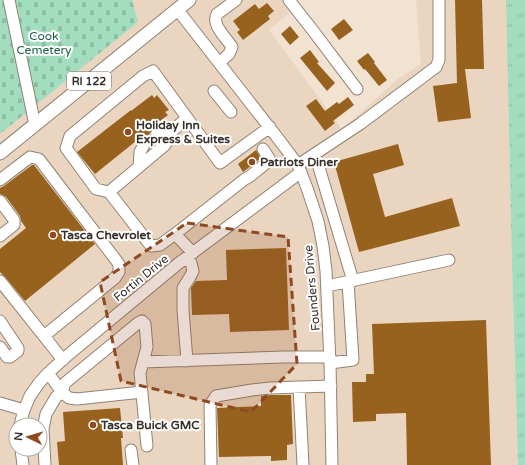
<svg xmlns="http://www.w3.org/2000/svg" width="525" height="465" font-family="'Varela Round',sans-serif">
<defs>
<pattern id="grass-tufts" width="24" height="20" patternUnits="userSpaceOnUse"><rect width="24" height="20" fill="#a2ddbf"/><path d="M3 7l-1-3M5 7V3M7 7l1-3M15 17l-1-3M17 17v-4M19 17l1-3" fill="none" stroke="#8cbea4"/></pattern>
<pattern id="cemetery-stones" width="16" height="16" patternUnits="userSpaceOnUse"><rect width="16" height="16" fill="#a2ddbf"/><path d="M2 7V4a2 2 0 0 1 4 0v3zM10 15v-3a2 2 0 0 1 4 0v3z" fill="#8cbea4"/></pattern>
</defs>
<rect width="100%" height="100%" fill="#f1e2d1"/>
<!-- built -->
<path fill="#ead6c0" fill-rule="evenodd" d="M132 0H292L296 7 269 30 342 129 398 79 421 64 416 0H506L512 265 518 465H0V134L137 22ZM16 425H40V449H16Z"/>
<!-- grass -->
<path fill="url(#grass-tufts)" d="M506 0H525V465H518L512 265Z"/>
<!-- cemetery -->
<path fill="url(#cemetery-stones)" d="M0 0H132L138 22 0 134Z"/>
<!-- building -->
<path fill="#97621e" d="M455 0H482L484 69H465L471 118 438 122 433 86 457 83Z
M267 3 274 11 268 16 270 19 243 40 237 32 240 30 233 21 255 4 259 9Z
M344 19 353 30 339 40 331 29Z
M290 26 299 37 290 45 281 34Z
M310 50 319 62 317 63 335 83 327 91 300 58Z
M368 53 375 62 374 63 387 80 379 86 365 69 364 70 357 61Z
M152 95 154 98 157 95 169 110 165 112 168 115 151 128 152 129 149 134 150 138 145 136 141 137 95 174 77 152 131 110V111Z
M348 97 354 105 333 121 335 123 325 131 306 106 316 99 325 111 337 102 339 104Z
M398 144 404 165 373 174 385 217 452 198 460 226 359 252 334 162Z
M256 150 261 158 243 172 238 164Z
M32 165H34L95 244 25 301 5 277 0 272V249L26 228 21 221 20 216 6 197 3 195 0 194V188L4 186Z
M286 248 289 330 230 332 229 314 192 315 191 288 196 281 227 280 226 250Z
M486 320 491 465H407L406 413 376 414V421L353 422 352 382H366V374H374L372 324Z
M270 395H291L293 444 287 445V460L271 461V456L219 457 217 408 261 406V396Z
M120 408 123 438H121L123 465H59L57 442 65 441 63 412Z"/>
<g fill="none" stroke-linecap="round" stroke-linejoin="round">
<defs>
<path id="minor" d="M9 0 35 125
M289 0 314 32 357 89
M177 9 280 141 298 165 307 188 318 221 323 246 326 271 330 363 332 465
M219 63 229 54 232 47C226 37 211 25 217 14L236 0
M214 91 231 112
M156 135 160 133 171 132
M315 154 353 281
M298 165 360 124 436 67 439 60V0
M139 167 140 152 145 143
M0 180 30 157 39 159 119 264V272L115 278 44 336
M109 192 165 145 171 132 187 118
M0 201 14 220V225L0 236
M175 234 245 179 249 177 270 160 263 149
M193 253 175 234 160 245 151 246 109 192 96 189 66 148 70 136 143 76 153 71 220 163 270 127
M186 259 191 263 193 271 190 277 183 288V310L187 361
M0 281 63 360
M327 286 449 260
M0 321 18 348V351L10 357H7L0 347
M143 362 284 357H330
M330 363 353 360 348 282
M48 373 62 392 69 398 77 399 142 392
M299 387 303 465
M0 403 24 410
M20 425 24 410 30 396 39 383 48 373 68 355 179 263 301 172
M21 449 23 465
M131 450 133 465
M45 465 43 429 46 414 56 397 62 392 65 383 138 323 142 321 145 324 147 347 140 373 147 446
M211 465 210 405 216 396 252 390 270 388 331 386"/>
<path id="major" d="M0 153 189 0"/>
</defs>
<!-- minor casing -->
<use href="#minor" stroke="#908273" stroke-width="13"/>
<!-- major casing -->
<use href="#major" stroke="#908273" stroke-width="15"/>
<!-- minor -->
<use href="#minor" stroke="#fff" stroke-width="11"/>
<!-- major -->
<use href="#major" stroke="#fff" stroke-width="13"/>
</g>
<!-- marked area -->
<path fill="#8f4921" fill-opacity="0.2" stroke="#8f4921" stroke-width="3" stroke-dasharray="8 5" stroke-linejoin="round" d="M187 223 288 237 297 364 251 412 121 381 100 282Z"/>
<!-- markers -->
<g fill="#8f4921" stroke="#fff" stroke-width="1.5">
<circle cx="128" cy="132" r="4"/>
<circle cx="252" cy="162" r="4"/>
<circle cx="53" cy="235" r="4"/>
<circle cx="93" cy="425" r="4"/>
</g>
<g text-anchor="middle" stroke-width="4" stroke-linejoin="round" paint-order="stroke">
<!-- shield labels -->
<rect fill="#fff" stroke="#726e6a" stroke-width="1" x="67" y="72" width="44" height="18" rx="3"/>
<g font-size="11" font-weight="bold" fill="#36302a">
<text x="89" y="85">RI 122</text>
</g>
<!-- park labels -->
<g font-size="12" fill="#1d6045" stroke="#fff">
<text x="44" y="40">Cook<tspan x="44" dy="14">Cemetery</tspan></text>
</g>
<!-- poi labels -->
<g font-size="12" font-weight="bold" fill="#36302a" stroke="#fff" text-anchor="start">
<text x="136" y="129">Holiday Inn<tspan x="136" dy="14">Express &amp; Suites</tspan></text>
<text x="260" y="166">Patriots Diner</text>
<text x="61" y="239">Tasca Chevrolet</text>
<text x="101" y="429">Tasca Buick GMC</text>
</g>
<!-- street labels -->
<g font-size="12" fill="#36302a" stroke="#fff">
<text transform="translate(141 278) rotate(-39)" y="4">Fortin Drive</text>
<text transform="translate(312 288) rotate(-95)" y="4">Founders Drive</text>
</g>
</g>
<!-- north arrow -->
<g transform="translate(28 437) rotate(275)"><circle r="19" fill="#ffffff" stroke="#afacaa"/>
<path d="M0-3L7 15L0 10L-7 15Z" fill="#8f4921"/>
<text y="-6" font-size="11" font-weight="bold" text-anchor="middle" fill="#36302a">N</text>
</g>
</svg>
